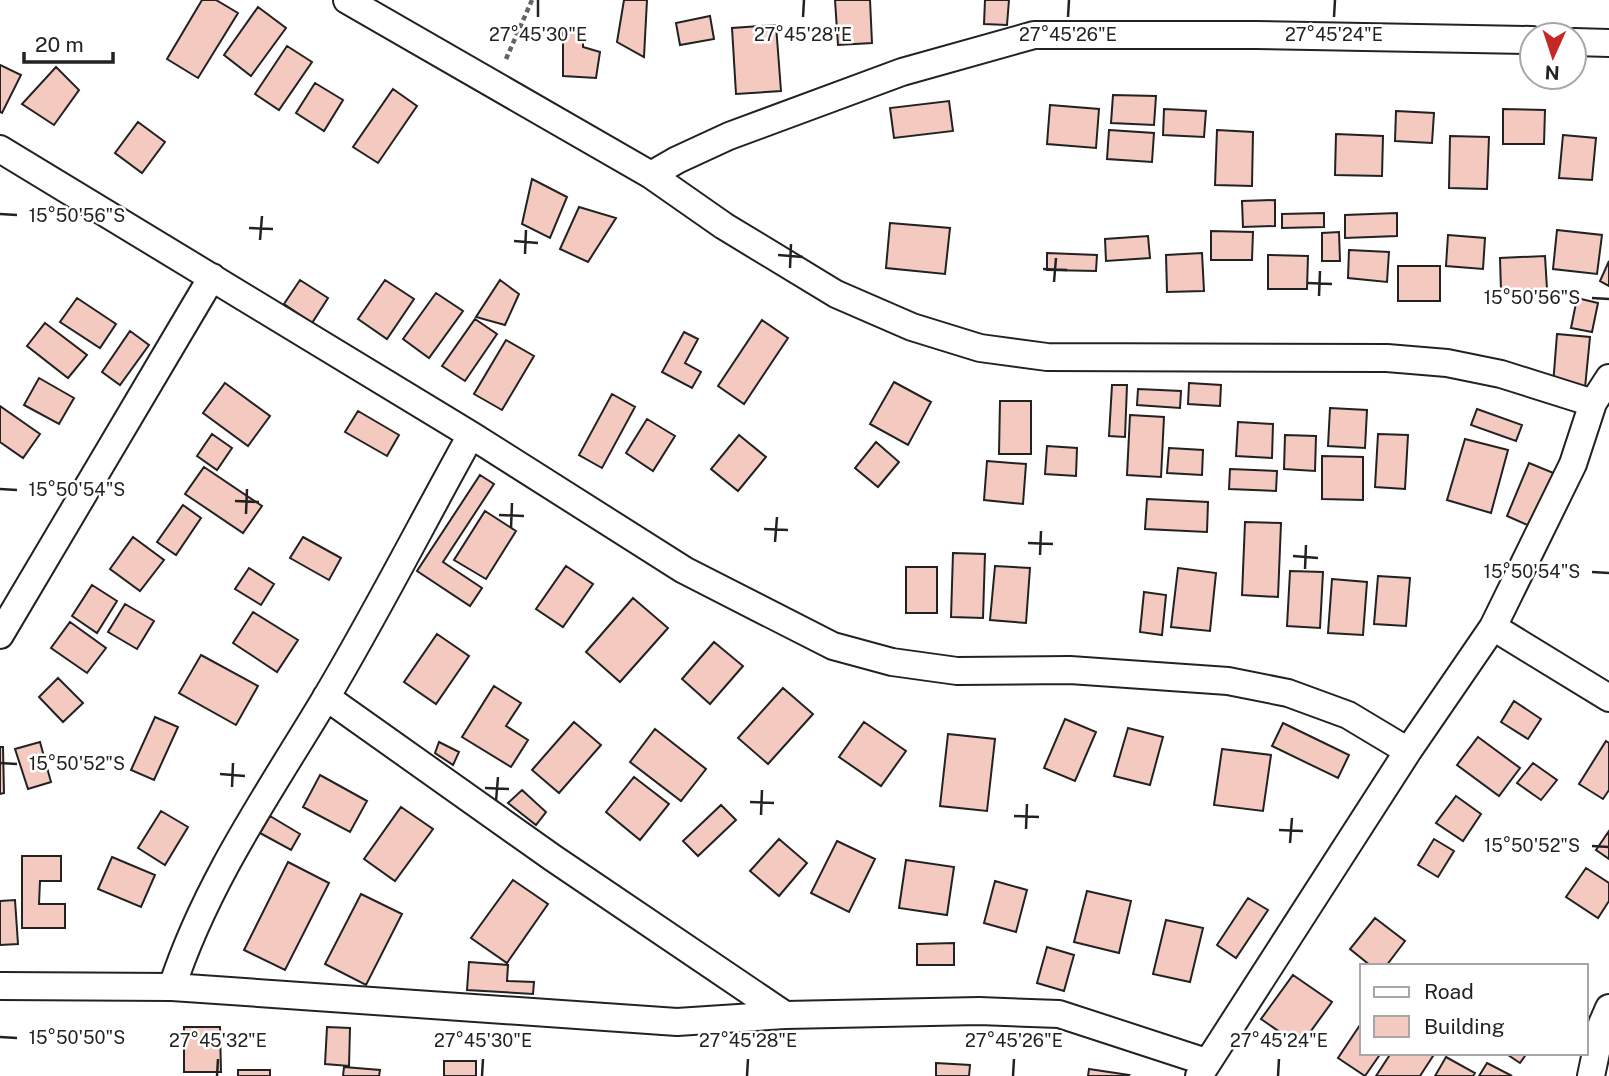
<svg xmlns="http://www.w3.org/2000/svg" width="1609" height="1076" font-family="'Public Sans',sans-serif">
<rect width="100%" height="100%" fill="#fff"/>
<!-- building -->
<path fill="#f3c9c0" stroke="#222" stroke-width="2" d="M202 0H216L238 13 198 78 167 59Z
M624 0H647L644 57 617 42Z
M835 0H870L872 43 838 45Z
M985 0H1009L1007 25 984 24Z
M258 7 286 28 251 76 224 55Z
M710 16 714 39 680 45 676 23Z
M776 25 781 91 736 94 732 28Z
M563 27 583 28V47L600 52 596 78 563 76Z
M287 46 312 62 279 110 255 94Z
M0 65 21 75 2 113 0 112Z
M56 67 79 90 54 125 22 104Z
M315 83 343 100 324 131 296 113Z
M393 89 417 106 378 163 353 147Z
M1113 95 1156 96 1154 125 1111 123Z
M949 101 953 131 894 138 890 108Z
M1050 105 1099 109 1096 148 1047 144Z
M1164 109 1206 111 1204 137 1163 135Z
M1503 109 1545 110 1544 144H1503Z
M1396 111 1434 113 1432 143 1395 141Z
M138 122 165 142 142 173 115 153Z
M1109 130 1154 133 1152 162 1107 159Z
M1217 130 1253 132 1252 186 1215 185Z
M1336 134 1383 136 1382 176 1335 175Z
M1563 135 1596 138 1592 180 1559 178Z
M1450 136 1489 137 1487 189 1449 188Z
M532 179 567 197 550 238 522 224Z
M1275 200V226L1243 227 1242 201Z
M579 207 616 218 588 262 560 249Z
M1324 213V227L1282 228V214Z
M1397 213V236L1345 238V215Z
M890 223 950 228 945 274 886 268Z
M1557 230 1602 235 1597 274 1553 269Z
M1211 231 1253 232 1252 260H1211Z
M1339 232 1340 261H1322V233Z
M1448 235 1485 238 1483 269 1446 266Z
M1148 236 1150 258 1106 261 1105 239Z
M1349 250 1389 252 1387 282 1348 278Z
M1047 253 1097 255 1096 271 1047 270Z
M1202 253 1204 291 1167 292 1166 255Z
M1268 255 1308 256 1307 289H1268Z
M1545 256 1547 289 1501 291 1500 258Z
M1609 261V286L1600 281Z
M1398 266H1440V301H1398Z
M300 280 328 298 312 323 284 304Z
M385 280 414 299 387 339 358 319Z
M500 280 519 294 505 325 476 317Z
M436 293 463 311 429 358 403 339Z
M77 298 116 324 100 348 60 322Z
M1577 298 1598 303 1592 332 1571 328Z
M475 319 497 334 465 381 442 366Z
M762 320 788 338 744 404 718 386Z
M45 323 87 355 68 378 27 346Z
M130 331 149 345 120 385 102 372Z
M684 332 698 339 685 363 701 372 692 388 662 372Z
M1557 334 1590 337 1585 388 1553 385Z
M506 340 534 356 502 410 474 394Z
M39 378 74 398 59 424 24 405Z
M894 382 931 402 908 445 870 424Z
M225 383 270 416 248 446 203 413Z
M1189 383 1221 385 1220 406 1188 404Z
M1112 385H1127L1125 437 1109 436Z
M1138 389 1181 391 1180 408 1137 405Z
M612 394 635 407 602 468 579 455Z
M1000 401H1031V454H999Z
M0 406 40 434 23 458 0 442Z
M1330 408 1367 410 1365 448 1328 446Z
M1477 409 1522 425 1516 441 1471 425Z
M358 411 399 435 387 456 345 432Z
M1130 415 1164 417 1161 477 1127 475Z
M647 419 675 436 653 471 626 453Z
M1238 422 1273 424 1272 458 1236 456Z
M212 434 232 448 217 470 197 456Z
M1378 434 1408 435 1405 489 1375 487Z
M739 435 766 457 738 491 711 469Z
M1285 435 1316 436 1315 471 1284 469Z
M1465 439 1508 450 1491 513 1447 500Z
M876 442 899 462 878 487 855 468Z
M1047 446 1077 448 1076 476 1045 474Z
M1169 448 1203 450 1202 475 1167 473Z
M1322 456 1363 457V500L1322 499Z
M987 461 1026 464 1023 504 984 500Z
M1529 463 1556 474 1532 527 1507 516Z
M204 467 262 506 243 533 185 494Z
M1230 469 1277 471 1276 491 1229 489Z
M480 475 494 484 443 562 482 588 470 606 417 571Z
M1147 499 1208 502 1207 532 1145 529Z
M183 505 201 518 176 555 157 542Z
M485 511 516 531 486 579 454 560Z
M1245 522 1281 523 1278 597 1242 595Z
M133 537 164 560 140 591 110 569Z
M303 537 341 558 329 580 290 558Z
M953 553 985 554 983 618 951 617Z
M566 566 593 584 563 627 536 609Z
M995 566 1030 568 1026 623 990 620Z
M906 567H937V613H906Z
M249 568 274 584 261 605 235 589Z
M1178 568 1216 573 1210 631 1171 627Z
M1290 571 1323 572 1320 628 1287 626Z
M1378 576 1410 578 1406 626 1374 624Z
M1332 579 1367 582 1363 635 1328 633Z
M92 585 117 601 97 633 72 616Z
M1144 592 1166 595 1162 635 1140 632Z
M633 598 668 628 620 682 586 652Z
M125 604 154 621 137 649 108 632Z
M253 612 298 640 277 672 233 643Z
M70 622 106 648 87 673 51 648Z
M437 634 469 656 436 704 404 682Z
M714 642 743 666 710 704 682 679Z
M201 655 258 686 236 725 179 693Z
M58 678 83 703 63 722 39 697Z
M494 686 521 703 506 726 528 740 511 767 462 737Z
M783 688 813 714 768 764 738 738Z
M1514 701 1541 719 1528 739 1501 722Z
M155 717 178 727 154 780 131 770Z
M1065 719 1096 732 1075 781 1044 768Z
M574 722 601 745 559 793 532 770Z
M864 722 906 751 881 786 839 757Z
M1283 723 1349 755 1338 778 1272 746Z
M1128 728 1163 737 1150 785 1114 776Z
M655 729 706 769 681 801 630 762Z
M948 734 995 739 987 811 940 806Z
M1478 737 1520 768 1499 796 1457 765Z
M1606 741 1609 743V790L1603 799 1579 784Z
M40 742 51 782 28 789 15 749Z
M439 742 459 752 453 765 435 753Z
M0 747H3L4 793 0 794Z
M1222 749 1271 755 1263 811 1214 805Z
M1533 763 1557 780 1541 800 1517 783Z
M320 775 367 801 350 832 303 807Z
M634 777 669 804 640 840 606 812Z
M522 790 546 812 536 825 508 803Z
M1456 796 1481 814 1463 841 1436 823Z
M721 805 736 820 698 856 683 841Z
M401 807 433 829 395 881 364 859Z
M161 811 188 827 165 865 138 848Z
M270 816 300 834 291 850 260 833Z
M1609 831V859L1596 850Z
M779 839 807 863 779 896 750 871Z
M1434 839 1454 851 1438 877 1418 865Z
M837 841 875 859 849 912 811 893Z
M22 856H61V881H40L39 904H65V928H22Z
M112 857 155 875 141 907 98 889Z
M906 860 954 867 947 915 899 908Z
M288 862 329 883 285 970 244 950Z
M1586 868 1609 883V901L1598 918 1566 897Z
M513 880 548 904 507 963 471 938Z
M995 881 1027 890 1016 932 984 923Z
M1087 891 1131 901 1119 953 1074 942Z
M361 894 402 914 366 985 325 964Z
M1248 898 1268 910 1236 958 1217 945Z
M15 900 18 944 0 945V901Z
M1375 918 1405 941 1386 966H1371L1350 949Z
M1166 920 1203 928 1190 982 1153 974Z
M954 943V965H917V944Z
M1047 947 1074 955 1064 991 1037 983Z
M469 962 508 965 507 981 534 982 533 994 467 990Z
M1293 975 1332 1002 1300 1046 1261 1019Z
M1362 1022V1053H1381L1365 1076 1338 1058Z
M184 1027H220L221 1072H184Z
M327 1027 350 1028 349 1066 325 1064Z
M1391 1053H1429L1433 1056 1420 1076H1376Z
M1505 1053H1527L1520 1063Z
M1446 1057 1475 1073 1473 1076H1435Z
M444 1061H476V1076H444Z
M936 1063 970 1065 969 1076H936Z
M1487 1063 1512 1076H1479Z
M344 1067 380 1070 379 1076H343Z
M1089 1069 1129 1075 1128 1076H1088Z
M238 1070H270V1076H238Z"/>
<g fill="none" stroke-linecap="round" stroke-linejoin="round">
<defs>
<path id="street" d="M347 0 651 175 724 226 836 294 912 327 980 348 1047 357 1387 358 1447 363 1501 374 1593 403
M1574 42 1609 43
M0 149 471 435 684 570 833 646 892 662 957 671 1070 670 1228 681 1288 693 1348 715 1408 751
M651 175 677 160 729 136 902 72 1034 35H1255L1532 40
M1493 627 1609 698
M0 635 212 277
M326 697 553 858 785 1015
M0 986 172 987 677 1022 785 1015 979 1011 1059 1014 1206 1062
M172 987C206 883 268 794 324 701 376 614 422 523 471 435
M1199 1076 1408 751 1493 627 1573 464 1593 403 1609 378
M1591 1076 1602 1024 1609 1008"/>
</defs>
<!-- street casing -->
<use href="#street" stroke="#222" stroke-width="30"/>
<!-- path -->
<path stroke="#646464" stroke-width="4.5" stroke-dasharray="5 3.5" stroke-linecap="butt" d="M506 59 532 0"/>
<!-- street -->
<use href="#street" stroke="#fff" stroke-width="26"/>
</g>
<!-- ticks -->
<path fill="none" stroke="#222" stroke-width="2.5" d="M538 17V0M803 17 804 0M1068 17 1069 0M1334 17 1335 0M0 214 17 215M249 228 273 229M260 240 262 216M514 241 538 243M525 254 526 230M778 255 803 257M790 268 791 244M1043 269 1067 270M1054 282 1056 258M1307 283 1332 284M1319 296 1320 271M1592 298 1609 299M0 489 17 490M235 501 259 502M246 514 247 489M499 515 524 516M511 528 512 503M764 529 788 530M775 542 777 517M1028 543 1053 544M1040 555 1041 531M1293 556 1318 558M1305 569 1306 545M1592 572 1609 573M0 763 17 764M220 774 245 776M232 787 233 763M485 788 509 789M496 801 498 777M750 802 774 803M761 815 762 790M1014 816 1039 817M1026 829 1027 804M1279 830 1303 831M1290 843 1292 818M1592 846 1609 847M0 1037 17 1038M217 1076 218 1059M482 1076 483 1059M747 1076 748 1059M1013 1076 1014 1059M1278 1076 1279 1059"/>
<g font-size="18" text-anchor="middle" fill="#222" stroke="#fff" stroke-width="5" stroke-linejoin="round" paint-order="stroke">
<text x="538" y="41">27°45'30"E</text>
<text x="803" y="41">27°45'28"E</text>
<text x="1068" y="41">27°45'26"E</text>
<text x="1334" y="41">27°45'24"E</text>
<text x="77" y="222">15°50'56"S</text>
<text x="1532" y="304">15°50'56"S</text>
<text x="77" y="496">15°50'54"S</text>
<text x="1532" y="578">15°50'54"S</text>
<text x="77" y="770">15°50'52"S</text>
<text x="1532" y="852">15°50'52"S</text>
<text x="77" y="1044">15°50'50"S</text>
<text x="218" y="1047">27°45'32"E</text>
<text x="483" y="1047">27°45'30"E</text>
<text x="748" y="1047">27°45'28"E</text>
<text x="1014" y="1047">27°45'26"E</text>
<text x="1279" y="1047">27°45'24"E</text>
</g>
<!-- legend -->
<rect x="1360" y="964" width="228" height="91" fill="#ffffff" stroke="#a7a7a7" stroke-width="2"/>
<rect x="1374" y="987" width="35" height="10" fill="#ffffff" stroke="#a7a7a7" stroke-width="2"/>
<text x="1424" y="999" font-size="21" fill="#222222">Road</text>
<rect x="1374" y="1016" width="35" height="21" fill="#f3c9c0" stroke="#a7a7a7" stroke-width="2"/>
<text x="1424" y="1034" font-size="21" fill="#222222">Building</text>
<!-- north arrow -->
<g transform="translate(1553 56) rotate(183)"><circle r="33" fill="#ffffff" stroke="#a7a7a7" stroke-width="2"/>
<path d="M0-5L12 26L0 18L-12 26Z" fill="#c62828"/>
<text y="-10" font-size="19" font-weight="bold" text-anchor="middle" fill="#222222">N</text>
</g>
<!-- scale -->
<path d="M24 52v10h89v-10" fill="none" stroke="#222222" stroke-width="3.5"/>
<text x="35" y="52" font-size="21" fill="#222222" stroke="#ffffff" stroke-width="5" paint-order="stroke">20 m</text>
</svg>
